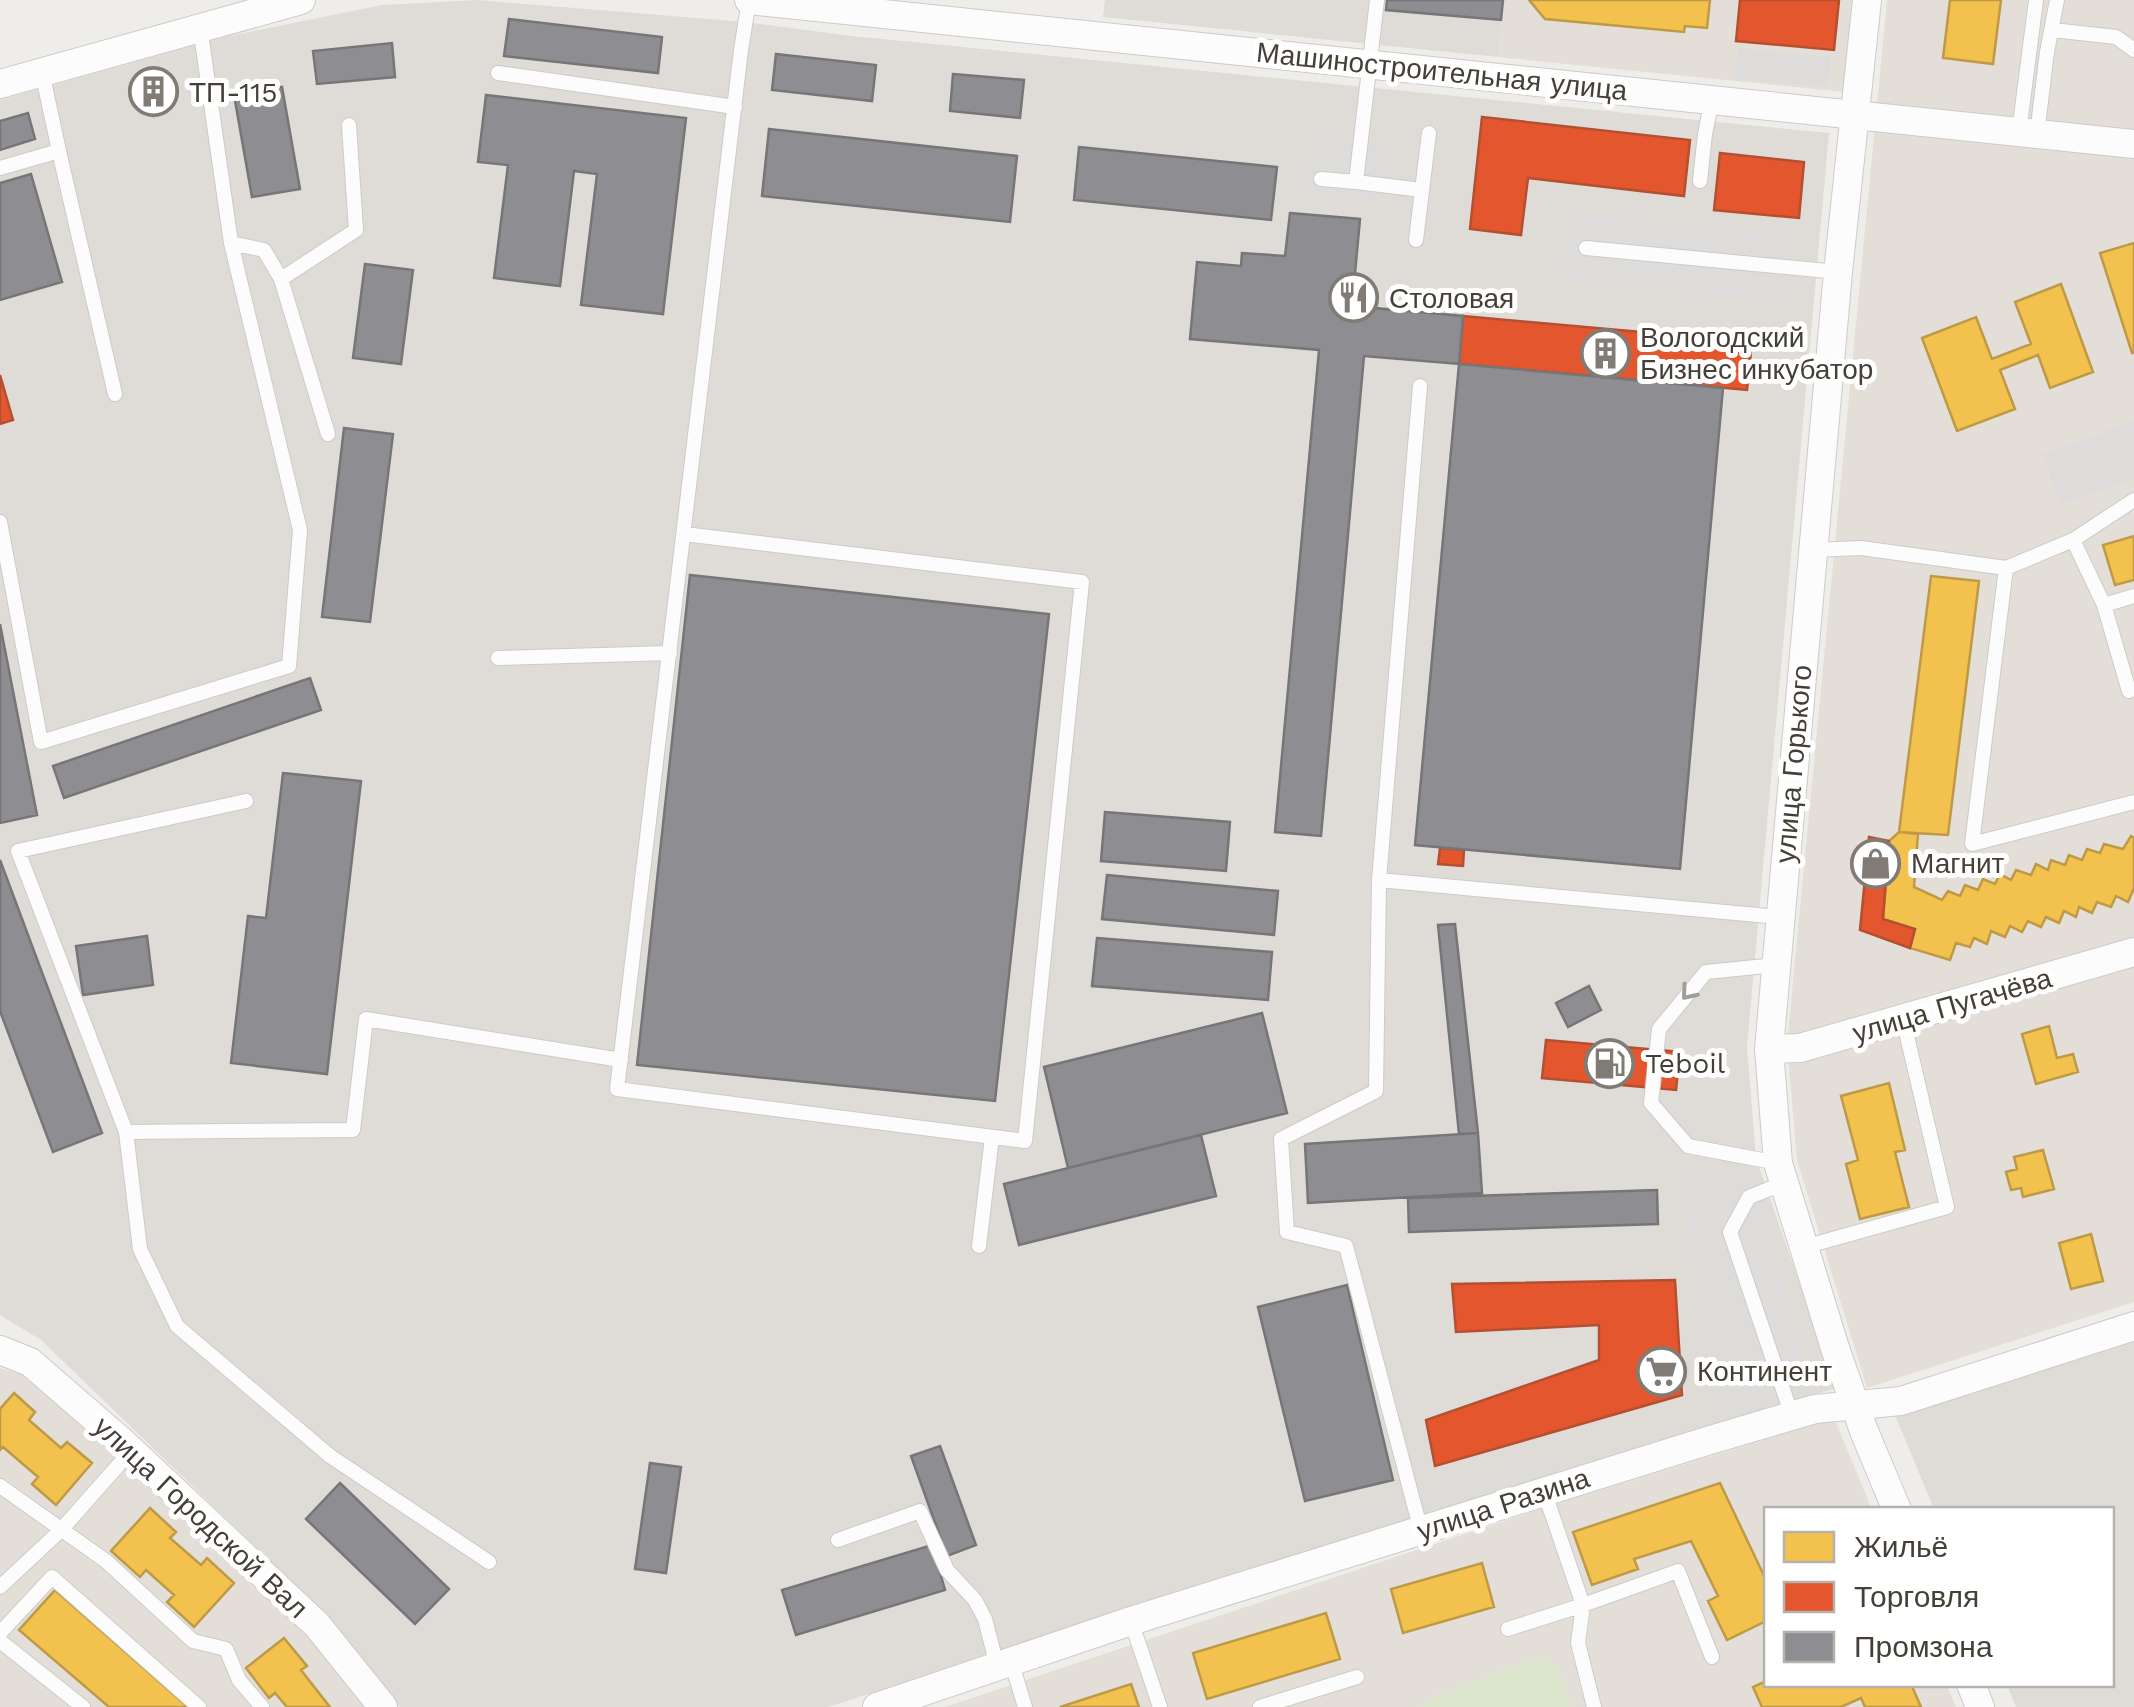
<svg xmlns="http://www.w3.org/2000/svg" width="2134" height="1707" font-family="'Work Sans',sans-serif">
<rect width="100%" height="100%" fill="#efede9"/>
<!-- residential -->
<path fill="#e3dfd8" d="M1504 0H1854L1844 92 1498 57Z
M1887 0H2134V1302L1867 1388 1797 1160 1787 1044Z
M0 1368 27 1376 304 1628 366 1707H0Z
M1834 1418 1872 1509 1766 1510V1684L1947 1685 1956 1707H945L1534 1511Z"/>
<!-- industrial -->
<path fill="#dfdcd8" d="M478 0 745 22 852 36 1829 133 1747 1047 1756 1158 1836 1388 1520 1485 828 1707H400L321 1610 41 1340 0 1315V100L229 36 382 5Z
M1105 0H1504L1498 57 1103 17Z
M2134 1335V1707H2016L2007 1685 2112 1684V1510L1934 1509 1895 1415Z"/>
<!-- green -->
<path fill="#dce6cc" d="M1541 1656 1559 1667 1571 1707H1421L1430 1698Z"/>
<!-- parking -->
<path fill="#dedcda" d="M1738 48 1831 57 1828 87 1735 79Z
M1311 138 1383 144 1377 200 1305 193Z
M1569 213 1794 236 1788 302 1562 279Z
M2134 421V478L2061 505 2042 455Z
M1683 1178H1755L1811 1391 1713 1421Z
M1559 1450 1565 1467 1344 1535 1339 1519Z"/>
<!-- homes -->
<path fill="#f2c14e" stroke="#be9a47" stroke-width="2.5" d="M1529 0H1710L1707 28 1685 26 1684 32 1545 19Z
M1529 0H1710L1707 28 1685 26 1684 32 1545 19Z
M1950 0H2001L1993 64 1943 58Z
M2134 243V352L2132 353 2100 253Z
M2061 284 2093 372 2050 388 2038 355 2000 370 2015 409 1957 431 1922 338 1976 317 1992 359 2031 344 2015 302Z
M2134 536V580L2115 585 2103 545Z
M1931 576 1979 581 1948 835 1899 832Z
M1899 832 1918 834 1914 887 1942 900 1948 891 1960 896 1965 885 1978 890 1983 879 1995 884 2000 874 2011 880 2016 870 2031 875 2036 864 2048 870 2051 860 2065 865 2069 855 2082 860 2087 849 2100 853 2104 844 2123 849 2131 836 2134 838V888L2128 902 2116 896 2111 907 2097 902 2092 913 2079 907 2076 917 2064 911 2059 923 2046 917 2041 927 2028 921 2022 932 2010 926 2005 937 1991 931 1987 944 1974 938 1970 947 1956 943 1950 960 1910 948 1915 929 1883 919 1889 841Z
M2049 1026 2057 1058 2073 1054 2078 1072 2036 1084 2022 1034Z
M1889 1083 1905 1150 1895 1152 1909 1207 1860 1219 1846 1164 1858 1160 1841 1096Z
M2043 1150 2054 1189 2023 1197 2021 1188 2011 1190 2006 1172 2017 1169 2014 1157Z
M2091 1234 2103 1281 2071 1289 2059 1243Z
M14 1393 35 1412 29 1420 61 1448 67 1442 92 1463 56 1505 32 1484 38 1477 3 1447 0 1450V1409Z
M1720 1483 1766 1580V1621L1727 1640 1708 1601 1718 1596 1691 1541 1634 1559 1638 1569 1592 1585 1573 1532Z
M150 1508 176 1532 170 1538 201 1565 207 1558 234 1583 194 1627 167 1602 174 1595 146 1570 140 1577 111 1551Z
M1482 1563 1494 1607 1403 1633 1391 1589Z
M55 1590 188 1707H109L19 1630Z
M1326 1613 1340 1659 1207 1699 1193 1653Z
M284 1638 307 1666 301 1670 330 1707H287L275 1693 269 1698 246 1668Z
M1766 1681V1684H1911L1921 1707H1865L1861 1698 1841 1707H1762L1753 1687Z
M1131 1684 1139 1707H1060Z"/>
<!-- shops -->
<path fill="#e4572e" stroke="#b45031" stroke-width="2.5" d="M1740 0H1839L1834 50 1736 41Z
M1482 117 1690 140 1684 196 1528 178 1521 235 1470 229Z
M1720 153 1804 162 1799 218 1714 210Z
M1463 316 1752 342 1747 390 1459 364Z
M0 375 13 420 0 424Z
M1869 837 1889 841 1883 919 1915 929 1910 948 1860 930Z
M1440 848 1464 850 1463 866 1438 864Z
M1546 1040 1680 1052 1676 1090 1542 1078Z
M1675 1280 1682 1395 1435 1466 1426 1420 1599 1360V1325L1456 1332 1452 1284Z"/>
<!-- industry -->
<path fill="#8d8d92" stroke="#777677" stroke-width="2.5" d="M1387 0H1503L1501 20 1386 10Z
M509 19 662 37 658 73 504 56Z
M392 43 395 77 317 84 313 51Z
M776 54 876 65 872 101 772 90Z
M953 74 1024 80 1020 118 950 111Z
M165 81 169 96 143 102 139 87Z
M282 87 300 189 252 197 234 95Z
M486 95 686 118 663 314 581 305 597 174 574 171 560 286 494 278 508 165 478 162Z
M28 113 35 139 0 150V121Z
M769 129 1017 156 1010 222 762 196Z
M1079 147 1277 167 1271 220 1074 200Z
M31 174 62 282 0 300V183Z
M1290 213 1360 219 1352 306 1463 316 1459 364 1364 356 1321 836 1275 832 1319 350 1190 339 1197 262 1241 266 1242 253 1285 256Z
M365 264 413 270 401 364 353 358Z
M1459 364 1723 388 1680 869 1415 845Z
M344 428 393 434 370 622 322 617Z
M690 575 1049 614 995 1101 637 1065Z
M0 624 37 815 0 823Z
M310 678 321 710 64 798 53 766Z
M283 773 361 781 327 1074 231 1063 248 916 266 918Z
M1105 812 1230 822 1226 871 1101 861Z
M0 860 102 1133 53 1152 0 1011Z
M1107 875 1278 891 1274 935 1102 919Z
M1455 924 1478 1133 1459 1134 1438 925Z
M147 936 153 985 83 995 76 946Z
M1097 938 1272 952 1268 1000 1092 986Z
M1589 986 1601 1010 1568 1027 1556 1003Z
M1262 1013 1287 1113 1068 1168 1044 1067Z
M1478 1133 1482 1193 1308 1203 1305 1144Z
M1201 1135 1216 1196 1019 1245 1004 1184Z
M1657 1190 1658 1224 1409 1232 1408 1198Z
M1347 1285 1393 1480 1305 1501 1258 1307Z
M940 1446 976 1545 947 1556 911 1456Z
M650 1463 681 1467 666 1573 635 1569Z
M340 1483 449 1589 415 1624 306 1519Z
M932 1545 945 1590 796 1635 782 1590Z"/>
<g fill="none" stroke-linecap="round" stroke-linejoin="round">
<defs>
<path id="lane" d="M2052 30 2116 37 2134 50
M498 73 735 107
M2019 132 2036 0
M2037 134 2047 52 2057 0
M59 151 115 394
M0 168 59 151 42 72
M1321 179 1356 182 1377 0
M1700 181 1705 134 1712 99
M1356 182 1422 190
M1416 240 1429 133
M231 243 264 250 281 279 356 230 349 125
M1586 248 1838 272
M281 279 328 434
M1420 386 1379 880 1376 1091 1281 1139 1287 1232 1346 1246 1421 1531
M0 522 41 742 289 666 300 530 231 243 200 27
M684 534 1082 582 1025 1141 617 1089 741 50 749 0
M2073 540 2104 605
M1813 550 1861 548 2006 568 1972 844 2134 802
M2006 568 2073 540 2134 500
M498 658 670 653
M2129 691 2104 605 2134 596
M1379 880 1779 917
M1776 965 1706 972 1659 1029 1651 1103 1688 1146 1778 1163
M126 1132 18 851 246 801
M1784 1183 1749 1197 1730 1232 1792 1416
M979 1246 992 1137
M1804 1247 1947 1207 1903 1019
M0 1486 106 1561 193 1641 226 1649 239 1680 262 1707
M1544 1491 1583 1605 1678 1571 1712 1657
M838 1540 920 1511 947 1570 975 1600 985 1619 997 1666
M489 1562 330 1456 177 1326 140 1249 126 1132 353 1130 366 1019 621 1060
M0 1587 61 1530 131 1451
M1131 1621 1160 1707
M1508 1629 1583 1605 1578 1643 1594 1707
M0 1633 52 1577 199 1707
M0 1641 83 1707
M1011 1661 1025 1707
M1260 1707 1357 1677"/>
<path id="street" d="M749 0 2134 144
M1867 0 1838 272 1769 1049 1778 1163 1835 1348 1864 1431 1897 1510
M0 84 301 0
M1769 1049 1800 1048 2134 952
M0 1350 30 1362 121 1441 317 1625 383 1707
M1971 1684 1980 1707
M877 1707 1131 1621 1707 1441 1815 1409 1901 1401 2134 1326"/>
</defs>
<!-- lane casing -->
<use href="#lane" stroke="#cdcbc7" stroke-width="16"/>
<!-- street casing -->
<use href="#street" stroke="#cdcbc7" stroke-width="30"/>
<!-- lane -->
<use href="#lane" stroke="#fdfcfc" stroke-width="14"/>
<!-- street -->
<use href="#street" stroke="#fdfcfc" stroke-width="28"/>
</g>
<!-- one-way arrows -->
<defs><path id="oneway-chevron" d="M-2-3.5L2.5 0L-2 3.5" fill="none" stroke-width="1.6" stroke-linecap="round" stroke-linejoin="round" transform="scale(2.5)"/></defs>
<use stroke="#a09e9a" href="#oneway-chevron" transform="translate(1688 993) rotate(130)"/>
<!-- icons -->
<defs>
<symbol id="building-ring" viewBox="-11 -11 22 22"><circle r="9.5" fill="#fff" stroke="#807c75" stroke-width="1.5"/><path d="M-4-6H4V6H1V3H-1V6H-4ZM-2.5-4.3h1.7v1.8h-1.7ZM.8-4.3h1.7v1.8H.8ZM-2.5-1h1.7V.8h-1.7ZM.8-1h1.7V.8H.8Z" fill="#807c75"/></symbol>
<symbol id="restaurant-ring" viewBox="-11 -11 22 22"><circle r="9.5" fill="#fff" stroke="#807c75" stroke-width="1.5"/><path d="M-5-6h1v4h1v-4h1v4h1v-4h1v5L-1.5 .5V6h-2V.5L-5-1ZM5-6V6H3V1.5H1.5Q1.5-4 5-6Z" fill="#807c75"/></symbol>
<symbol id="shop-ring" viewBox="-11 -11 22 22"><circle r="9.5" fill="#fff" stroke="#807c75" stroke-width="1.5"/><path d="M-5-2.5h2.3a2.7 3.5 0 0 1 5.4 0H5L5.5 6h-11ZM-1.5-2.5h3a1.5 2.3 0 0 0-3 0Z" fill="#807c75"/></symbol>
<symbol id="fuel-ring" viewBox="-11 -11 22 22"><circle r="9.5" fill="#fff" stroke="#807c75" stroke-width="1.5"/><path d="M-5.5-6h7V0h2V4h1.3V-2.5L3-4.5l.8-.8L6-3V5H2.5V1h-1V6h-7ZM-4.2-4.7v3.2H.2V-4.7Z" fill="#807c75"/></symbol>
<symbol id="supermarket-ring" viewBox="-11 -11 22 22"><circle r="9.5" fill="#fff" stroke="#807c75" stroke-width="1.5"/><path d="M-6-5.5h2.5l.6 2H6L4.5 2H-2.5L-4.4-4H-6ZM-1.5 3.2a1.3 1.3 0 1 0 .1 0ZM3 3.2a1.3 1.3 0 1 0 .1 0Z" fill="#807c75"/></symbol>
</defs>
<g fill-rule="evenodd">
<use href="#building-ring" x="126" y="64" width="55" height="55"/>
<use href="#restaurant-ring" x="1326" y="270" width="55" height="55"/>
<use href="#building-ring" x="1578" y="326" width="55" height="55"/>
<use href="#shop-ring" x="1848" y="836" width="55" height="55"/>
<use href="#fuel-ring" x="1582" y="1036" width="55" height="55"/>
<use href="#supermarket-ring" x="1634" y="1344" width="55" height="55"/>
</g>
<g text-anchor="middle" stroke-width="10" stroke-linejoin="round" paint-order="stroke">
<!-- street labels -->
<g font-size="28" fill="#443f37" stroke="#fff">
<text transform="translate(1442 71) rotate(6)" y="10">Машиностроительная улица</text>
<text transform="translate(1793 764) rotate(-85)" y="10">улица Горького</text>
<text transform="translate(1952 1005) rotate(-16)" y="10">улица Пугачёва</text>
<text transform="translate(1503 1504) rotate(-18)" y="10">улица Разина</text>
<text transform="translate(201 1517) rotate(43)" y="10">улица Городской Вал</text>
</g>
<!-- poi labels -->
<g font-size="28" fill="#443f37" stroke="#fff" text-anchor="start">
<text x="189" y="102">ТП-115</text>
<text x="1389" y="308">Столовая</text>
<text x="1640" y="347">Вологодский<tspan x="1640" dy="32">Бизнес инкубатор</tspan></text>
<text x="1911" y="873">Магнит</text>
<text x="1645" y="1073">Teboil</text>
<text x="1697" y="1381">Континент</text>
</g>
</g>
<!-- legend -->
<rect x="1764" y="1507" width="350" height="180" fill="#ffffff" stroke="#b4b2af" stroke-width="2.5"/>
<rect x="1784" y="1532" width="50" height="30" fill="#f2c14e" stroke="#b4b2af" stroke-width="2.5"/>
<text x="1854" y="1557" font-size="30" fill="#443f37">Жильё</text>
<rect x="1784" y="1582" width="50" height="30" fill="#e4572e" stroke="#b4b2af" stroke-width="2.5"/>
<text x="1854" y="1607" font-size="30" fill="#443f37">Торговля</text>
<rect x="1784" y="1632" width="50" height="30" fill="#8d8d92" stroke="#b4b2af" stroke-width="2.5"/>
<text x="1854" y="1657" font-size="30" fill="#443f37">Промзона</text>
</svg>
